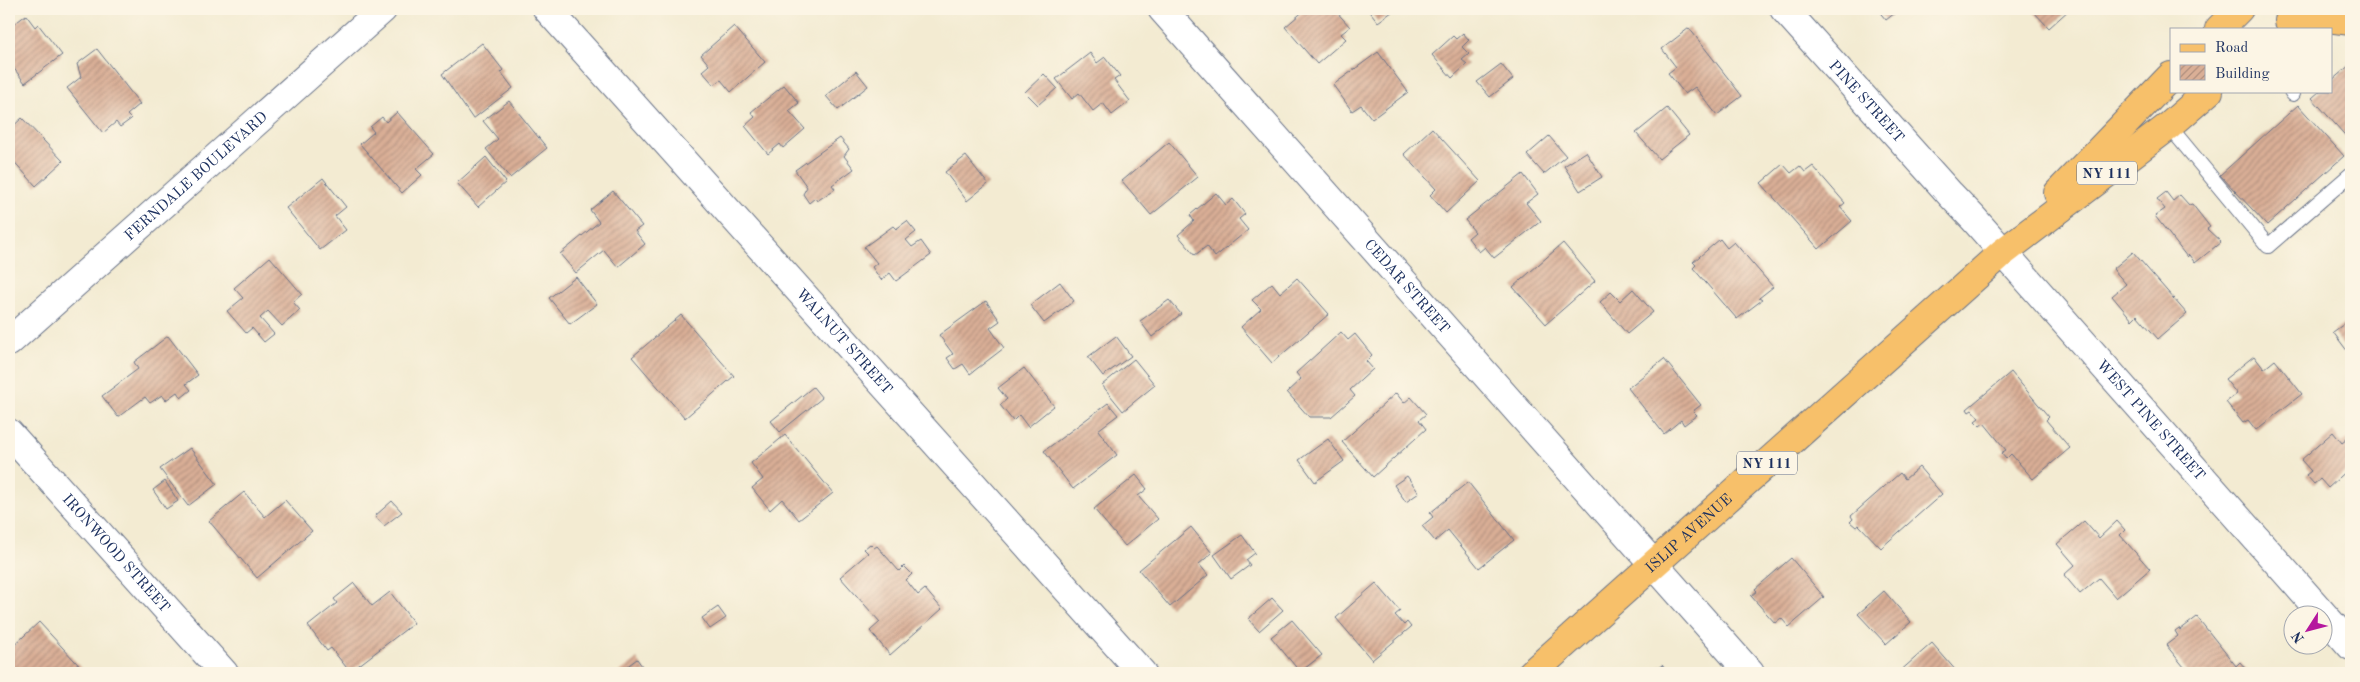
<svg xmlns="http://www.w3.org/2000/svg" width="2360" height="682" font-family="'Old Standard TT',serif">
<defs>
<pattern id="building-hatch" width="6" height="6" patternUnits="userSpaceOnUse" patternTransform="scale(1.25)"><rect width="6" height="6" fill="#daaf96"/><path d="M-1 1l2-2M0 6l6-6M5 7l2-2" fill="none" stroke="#b08f7e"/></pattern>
</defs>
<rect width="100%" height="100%" fill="#fcf5e5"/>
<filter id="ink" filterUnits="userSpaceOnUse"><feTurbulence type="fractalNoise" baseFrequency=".02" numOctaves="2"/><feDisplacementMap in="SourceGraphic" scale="10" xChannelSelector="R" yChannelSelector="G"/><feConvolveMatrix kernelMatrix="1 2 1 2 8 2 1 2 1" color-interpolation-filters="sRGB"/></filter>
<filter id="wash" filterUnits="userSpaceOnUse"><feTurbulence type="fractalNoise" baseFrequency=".0096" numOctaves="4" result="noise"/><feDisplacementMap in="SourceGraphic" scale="20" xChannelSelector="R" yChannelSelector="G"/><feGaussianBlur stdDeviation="1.12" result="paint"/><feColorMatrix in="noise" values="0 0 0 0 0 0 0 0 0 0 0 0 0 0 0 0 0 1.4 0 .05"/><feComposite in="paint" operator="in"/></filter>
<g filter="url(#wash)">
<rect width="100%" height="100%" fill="#f3ebd2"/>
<g id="blocks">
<!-- building -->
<path fill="url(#building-hatch)" d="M1306 9H1334L1350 27 1341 34 1346 39 1317 64 1285 27Z
M1368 9H1396L1378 22Z
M1877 9H1900L1886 20Z
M2031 9H2070L2049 28Z
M26 15 35 27 38 24 62 55 25 83 9 62V28Z
M734 26 765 62 731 92 721 80 714 85 702 71 709 65 701 55Z
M1689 28 1742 96 1717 115 1695 87 1685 94 1668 73 1676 67 1662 49Z
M1463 33 1469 40 1462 47 1469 54 1462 60 1467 64 1452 78 1432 55 1453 36 1456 39Z
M482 43 503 70 501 72 513 88 473 119 442 74Z
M97 49 140 104 127 115 131 119 120 127 116 122 103 133 67 88 81 77 77 64Z
M1378 52 1408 92 1372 119 1361 105 1352 111 1333 85Z
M1090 53 1097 63 1105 57 1120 76 1114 80 1130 101 1112 115 1103 103 1093 111 1079 93 1072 99 1056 79Z
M1501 64 1513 79 1490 97 1477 82Z
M2351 64V142L2312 98 2320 91H2331V81Z
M856 71 868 86 838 110 826 96Z
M1044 74 1057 88 1038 105 1025 92Z
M784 85 799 103 789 111 805 129 783 148 780 144 768 154 745 126 755 117 751 112Z
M509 101 547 148 510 178 486 149 498 139 483 121Z
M2298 105 2344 156 2267 225 2220 175Z
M1667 108 1689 135 1659 159 1636 133Z
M397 112 434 154 416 169 422 175 402 193 360 144 374 132 370 127 382 117 386 122Z
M22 118 63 161 36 186 9 156V130Z
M1432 128 1480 181 1446 213 1430 195 1436 189 1404 154Z
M1549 136 1566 156 1544 174 1527 155Z
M840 138 849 149 844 156 854 169 832 185 835 189 817 201 815 198 809 203 803 194 807 187 795 170Z
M1169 142 1198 177 1151 215 1122 181Z
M1586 152 1602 177 1580 191 1564 166Z
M966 156 988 184 967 201 945 172Z
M486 157 506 182 478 207 457 183Z
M1783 164 1791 173 1800 166 1805 172 1813 166 1845 203 1840 207 1852 221 1819 249 1761 183Z
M1523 174 1538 194 1526 203 1541 221 1494 258 1485 247 1479 252 1468 238 1475 232 1465 220Z
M323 178 346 207 335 216 346 230 320 250 286 208Z
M613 191 642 226 635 231 645 244 618 267 604 250 576 273 560 254 599 222 590 210Z
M2166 192 2173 201 2180 195 2189 205 2192 204 2210 227 2207 229 2221 242 2195 263 2189 255 2187 257 2155 216 2165 209 2157 199Z
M1216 193 1226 205 1233 199 1245 214 1239 219 1248 230 1215 257 1207 246 1195 255 1178 235 1194 221 1190 215Z
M907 221 916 232 906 240 912 247 921 241 931 255 896 281 890 273 881 280 872 267 877 263 864 247 893 226 896 229Z
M1720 239 1727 248 1734 242 1773 287 1759 298 1762 300 1737 319 1693 268 1696 265 1693 262Z
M1563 243 1595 281 1546 324 1513 287Z
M2133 252 2187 314 2158 339 2137 315 2132 320 2112 296 2126 284 2113 269Z
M270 257 302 294 293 302 300 310 282 326 268 311 260 318 274 334 264 342 252 328 246 333 227 311 243 298 234 288Z
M576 277 597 304 570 324 549 298Z
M1297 278 1329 314 1272 363 1241 327 1261 309 1252 300 1272 283 1280 293Z
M1060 282 1074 301 1044 323 1030 305Z
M1633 289 1653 312 1627 334 1600 302 1611 292 1620 301Z
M1169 300 1181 314 1152 337 1140 321Z
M986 301 1000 321 990 328 1004 348 970 374 963 364 955 369 947 358 953 354 939 335Z
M681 315 734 376 685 418 632 357Z
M2351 319V356L2333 332Z
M1341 332 1348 340 1355 334 1372 355 1366 361 1373 369 1350 390 1355 396 1331 417H1309L1287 392 1301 379 1296 373Z
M168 336 198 375 186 384 191 390 181 398 177 392 166 400 162 395 150 403 145 397 118 417 102 396 138 369 134 362Z
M1116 336 1131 356 1103 376 1088 357Z
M2254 356 2264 369 2275 360 2302 394 2256 430 2248 420 2243 423 2226 402 2237 394 2225 379Z
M1134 359 1155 385 1123 411 1102 385Z
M1664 359 1701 405 1693 411 1697 415 1684 425 1681 420 1664 434 1628 388Z
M1024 368 1054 406 1028 427 1019 415 1013 421 1000 405 1007 399 998 388Z
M2011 372 2049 417 2046 420 2070 448 2033 479 2011 454 2006 459 2001 453 2006 450 1984 423 1980 426 1975 421 1979 418 1972 410 1969 412 1967 409Z
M813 387 822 398 780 432 771 421Z
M1396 393 1404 403 1411 397 1426 414 1419 420 1426 429 1373 477 1342 442Z
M1108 403 1118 415 1098 430 1117 455 1073 489 1044 451Z
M2333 432 2342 443 2351 436V467L2328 488 2320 479 2314 484 2306 475 2311 471 2301 460Z
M785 435 833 493 799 520 782 499 770 510 752 488 763 479 751 463Z
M1328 439 1344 461 1315 482 1299 460Z
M190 448 217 484 188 506 160 469Z
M1919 467 1942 494 1881 548 1859 525 1856 527 1850 522 1853 519 1851 516 1900 473 1905 479Z
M1136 475 1147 489 1138 496 1158 519 1125 546 1094 509Z
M1407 476 1419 493 1406 502 1394 485Z
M165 481 178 501 166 509 153 490Z
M1468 482 1514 540 1479 568 1448 530 1435 541 1422 526 1433 517 1430 513Z
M244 492 265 517 285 500 312 531 257 578 209 521Z
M392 501 402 512 384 526 375 516Z
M2084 521 2099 538 2117 521 2125 530 2120 535 2150 569 2116 598 2099 578 2080 594 2064 575 2075 565 2057 544Z
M1191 527 1212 553 1199 564 1208 575 1170 607 1139 570Z
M1242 535 1255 553 1246 560 1250 565 1231 579 1214 555Z
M870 544 874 548 877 546 899 571 904 566 912 574 906 580 918 595 925 589 942 609 890 655 870 631 880 622 840 577 868 553 864 549Z
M1791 558 1824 597 1789 627 1781 618 1775 623 1751 596 1757 591 1755 589Z
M354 583 372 606 390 592 414 623 350 672 331 648 327 651 308 626 337 603 334 599Z
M1376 583 1400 611 1395 615 1404 625 1407 622 1411 627 1372 660 1336 618Z
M1884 591 1911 622 1886 644 1858 614Z
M1272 598 1283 610 1259 631 1248 619Z
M718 607 726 618 710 629 702 618Z
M2197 617 2236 666 2240 662 2249 673H2189L2166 645 2178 636 2175 631 2179 628 2180 630Z
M1292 620 1322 655 1300 672 1271 637Z
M39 622 86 673H9V650Z
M1932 643 1958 673H1898Z
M637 659 647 673H618Z
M1662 665 1668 673H1652Z"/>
</g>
</g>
<g filter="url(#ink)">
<use href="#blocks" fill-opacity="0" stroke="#677187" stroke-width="1"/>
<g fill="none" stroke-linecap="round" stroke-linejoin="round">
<defs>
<path id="service" d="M2291 91 2293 94
M2169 126 2268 246 2351 174"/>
<g id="minor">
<path id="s1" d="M547 9 1142 673"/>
<path id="s2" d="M1162 9 1750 673"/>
<path id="s3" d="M1784 9 1950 194 1973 218 2351 646"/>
<path id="s4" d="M9 342 383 9"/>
<path id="s5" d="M9 433 224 673"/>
</g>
<g id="primary">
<path d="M2289 21 2327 18 2351 21"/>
<path d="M2219 29 2239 9"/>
<path d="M2058 193 2171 76"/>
<path id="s6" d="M1532 673 2002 253 2169 126 2209 91"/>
</g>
</defs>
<!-- service casing -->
<use href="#service" stroke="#677187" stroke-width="16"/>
<!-- minor casing -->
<use href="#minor" stroke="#677187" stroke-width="30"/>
<!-- primary casing -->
<use href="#primary" stroke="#677187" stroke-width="30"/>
<!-- service -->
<use href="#service" stroke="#fff" stroke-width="14"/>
<!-- minor -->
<use href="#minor" stroke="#fff" stroke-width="28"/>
<!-- primary -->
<use href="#primary" stroke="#f7c06b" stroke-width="28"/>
</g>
</g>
<g text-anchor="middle" stroke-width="4" stroke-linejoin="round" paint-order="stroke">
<!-- shield labels -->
<g fill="#fcf5e5" stroke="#5e6a86" stroke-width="1">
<rect x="2077" y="161.5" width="60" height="23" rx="4"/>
<rect x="1737" y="451.5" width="60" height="23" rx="4"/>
</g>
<g font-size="14" font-weight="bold" fill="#1b2f5e">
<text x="2107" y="178">NY 111</text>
<text x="1767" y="468">NY 111</text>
</g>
<!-- street labels -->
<g font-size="15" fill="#1b2f5e" stroke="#fcf5e5">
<text dy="5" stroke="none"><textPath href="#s3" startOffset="124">PINE STREET</textPath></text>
<text dy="5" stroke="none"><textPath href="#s4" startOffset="250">FERNDALE BOULEVARD</textPath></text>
<text dy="5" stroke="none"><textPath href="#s2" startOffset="370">CEDAR STREET</textPath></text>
<text dy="5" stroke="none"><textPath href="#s1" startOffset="446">WALNUT STREET</textPath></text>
<text dy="5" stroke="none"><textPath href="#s3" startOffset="551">WEST PINE STREET</textPath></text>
<text dy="5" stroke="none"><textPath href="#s6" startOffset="210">ISLIP AVENUE</textPath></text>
<text dy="5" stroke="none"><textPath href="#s5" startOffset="161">IRONWOOD STREET</textPath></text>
</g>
</g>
<!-- margin -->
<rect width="2360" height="682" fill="none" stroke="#fcf5e5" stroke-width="30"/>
<!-- legend -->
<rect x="2170" y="28" width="162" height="65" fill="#fcf5e5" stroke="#a2a6af"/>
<rect x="2180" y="44" width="25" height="8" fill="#f7c06b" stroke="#a2a6af"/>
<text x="2215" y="52" font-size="15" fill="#1b2f5e">Road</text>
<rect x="2180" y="65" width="25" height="15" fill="url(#building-hatch)" stroke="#a2a6af"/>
<text x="2215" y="78" font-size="15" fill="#1b2f5e">Building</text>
<!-- north arrow -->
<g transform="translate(2308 630) rotate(234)"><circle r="24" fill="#fcf5e5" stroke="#a2a6af"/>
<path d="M0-4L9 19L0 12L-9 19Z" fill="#b5179e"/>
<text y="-8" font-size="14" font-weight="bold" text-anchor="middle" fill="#1b2f5e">N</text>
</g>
</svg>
